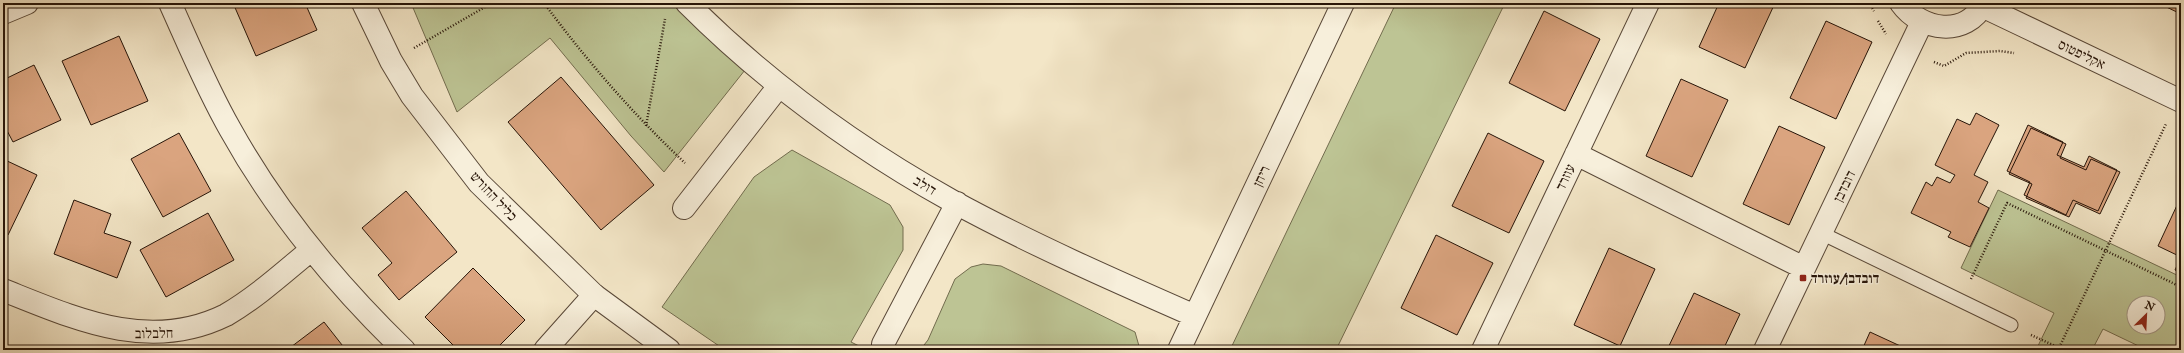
<svg xmlns="http://www.w3.org/2000/svg" width="2184" height="353" font-family="'IM FELL English','Frank Ruhl Libre',serif">
<rect width="100%" height="100%" fill="#f3e6c7"/>
<filter id="stains"><feTurbulence type="fractalNoise" baseFrequency=".005" numOctaves="4"/><feColorMatrix values="0 0 0 0 .2 0 0 0 0 .09 0 0 0 0 .02 0 0 0 .5 -.17"/></filter>
<radialGradient id="worn" r=".72"><stop offset=".6" stop-color="#630" stop-opacity="0"/><stop offset="1" stop-color="#630" stop-opacity=".3"/></radialGradient>
<!-- green -->
<path fill="#bdc494" stroke="#726c4e" fill-rule="evenodd" d="M411 3H675L745 70 664 172 631 136 550 38 457 112Z
M1396 3H1505L1336 350H1230Z
M792 150 890 205 903 227V250L851 342 867 350H725L662 307 754 177Z
M1998 190 2181 277V350H2147L2103 329 2092 350H2036L2054 313 1961 268ZM2134 303H2158V327H2134Z
M983 264 1001 266 1135 332 1139 346 1137 350H920L928 340 955 279 971 267Z"/>
<!-- building -->
<path fill="#daa47f" stroke="#261408" d="M233 3H305L317 30 256 56Z
M1719 3H1775L1745 68 1699 47Z
M2158 3H2181V14Z
M1544 11 1600 39 1565 111 1509 83Z
M1826 21 1872 42 1836 119 1790 98Z
M119 36 148 101 91 125 62 61Z
M34 65 61 120 13 142 3 123V80Z
M561 77 654 185 601 230 508 122Z
M1681 79 1728 100 1692 177 1646 156Z
M1976 113 1999 125 1974 175 1988 182 1978 202 1989 208 1970 247 1948 237 1951 232 1911 213 1926 182 1932 186 1937 177 1950 183 1955 175 1935 165 1957 119 1970 125Z
M2028 125 2063 142 2057 155 2084 167 2089 156 2117 170 2098 211 2073 200 2066 215 2024 195 2030 182 2007 171Z
M1779 126 1825 147 1789 225 1743 204Z
M2031 128 2066 144 2060 158 2086 170 2091 159 2120 172 2100 214 2076 203 2069 217 2026 198 2032 184 2009 174Z
M179 133 211 191 163 217 131 159Z
M1488 133 1544 161 1509 233 1452 206Z
M3 159 37 175 8 235 3 232Z
M406 191 457 252 399 300 378 275 392 263 362 228Z
M74 200 111 214 104 233 131 242 117 278 54 254Z
M2179 201 2181 202V273L2175 270 2181 257 2158 246Z
M208 213 234 260 166 297 140 250Z
M1436 235 1493 263 1457 335 1401 308Z
M1609 248 1655 269 1620 346 1574 325Z
M473 268 525 320 495 350H458L425 317Z
M1694 293 1740 314 1723 350H1667Z
M324 322 346 350H287Z
M1870 332 1909 350H1862Z"/>
<g fill="none" stroke-linecap="round" stroke-linejoin="round">
<defs>
<path id="service" d="M1821 233 2011 325"/>
<path id="minor" d="M170 3C189 45 207 89 230 129 276 212 336 284 404 350
M687 3C765 81 855 147 952 201 1031 244 1113 280 1195 316
M1901 3C1921 31 1966 38 1984 3
M1982 6 2181 101
M3 13 27 3
M1576 154 1804 268
M684 208 779 86
M3 290C76 319 149 353 226 315 257 297 284 272 311 250
M883 344 957 203
M545 350 594 295
M1179 350 1343 3
M1483 350 1648 3
M1765 350 1922 22"/>
<path id="tertiary" d="M363 3 391 61 412 96 479 183 594 295 669 350"/>
</defs>
<!-- service casing -->
<use href="#service" stroke="#594838" stroke-width="15"/>
<!-- minor casing -->
<use href="#minor" stroke="#594838" stroke-width="24"/>
<!-- tertiary casing -->
<use href="#tertiary" stroke="#594838" stroke-width="24"/>
<!-- path -->
<path stroke="#261408" stroke-width="2.5" stroke-dasharray="1 2" stroke-linecap="butt" d="M544 3C587 61 633 114 685 163
M1869 3 1874 11
M1878 21 1886 34
M414 48 492 3
M1934 62 1944 66 1966 53 2000 51 2014 53
M646 126 665 19
M1971 279 2007 203 2181 287
M2031 335 2064 350
M2058 350 2166 124"/>
<!-- service -->
<use href="#service" stroke="#f7efdb" stroke-width="13"/>
<!-- minor -->
<use href="#minor" stroke="#f7efdb" stroke-width="22"/>
<!-- tertiary -->
<use href="#tertiary" stroke="#f7efdb" stroke-width="22"/>
</g>
<!-- markers -->
<rect fill="#8f2418" stroke="#f7efdb" stroke-width="1.5" x="1799" y="274" width="8" height="8" rx="2"/>
<g text-anchor="middle" stroke-width="3" stroke-linejoin="round" paint-order="stroke">
<!-- street labels -->
<g font-size="14" fill="#261408" stroke="#f7efdb">
<text transform="translate(2082 54) rotate(26)" y="5">אקליפטוס</text>
<text transform="translate(1261 176) rotate(-65)" y="5">ריחן</text>
<text transform="translate(1565 177) rotate(-65)" y="5">עוזרד</text>
<text transform="translate(925 185) rotate(31)" y="5">דולב</text>
<text transform="translate(1844 186) rotate(-64)" y="5">דובדבן</text>
<text transform="translate(494 196) rotate(47)" y="5">כליל החורש</text>
<text transform="translate(154 333) rotate(-1)" y="5">חלבלוב</text>
</g>
<!-- poi labels -->
<g font-size="14" font-weight="bold" fill="#261408" stroke="#f7efdb" text-anchor="start">
<text x="1811" y="283">דובדבן/עוזרד</text>
</g>
</g>
<!-- margin -->
<rect width="2184" height="353" fill="none" stroke="#f3e6c7" stroke-width="16"/>
<rect x="4" y="4" width="2176" height="345" fill="none" stroke="#261408" stroke-width="2"/>
<rect x="8" y="8" width="2168" height="337" fill="none" stroke="#261408"/>
<!-- north arrow -->
<g transform="translate(2146 315) rotate(24)"><circle r="19" fill="#f7efdb" stroke="#a39787"/>
<path d="M0-3L7 15L0 10L-7 15Z" fill="#8f2418"/>
<text y="-6" font-size="11" font-weight="bold" text-anchor="middle" fill="#261408">N</text>
</g>
<rect width="100%" height="100%" filter="url(#stains)"/>
<rect width="100%" height="100%" fill="url(#worn)"/>
</svg>
